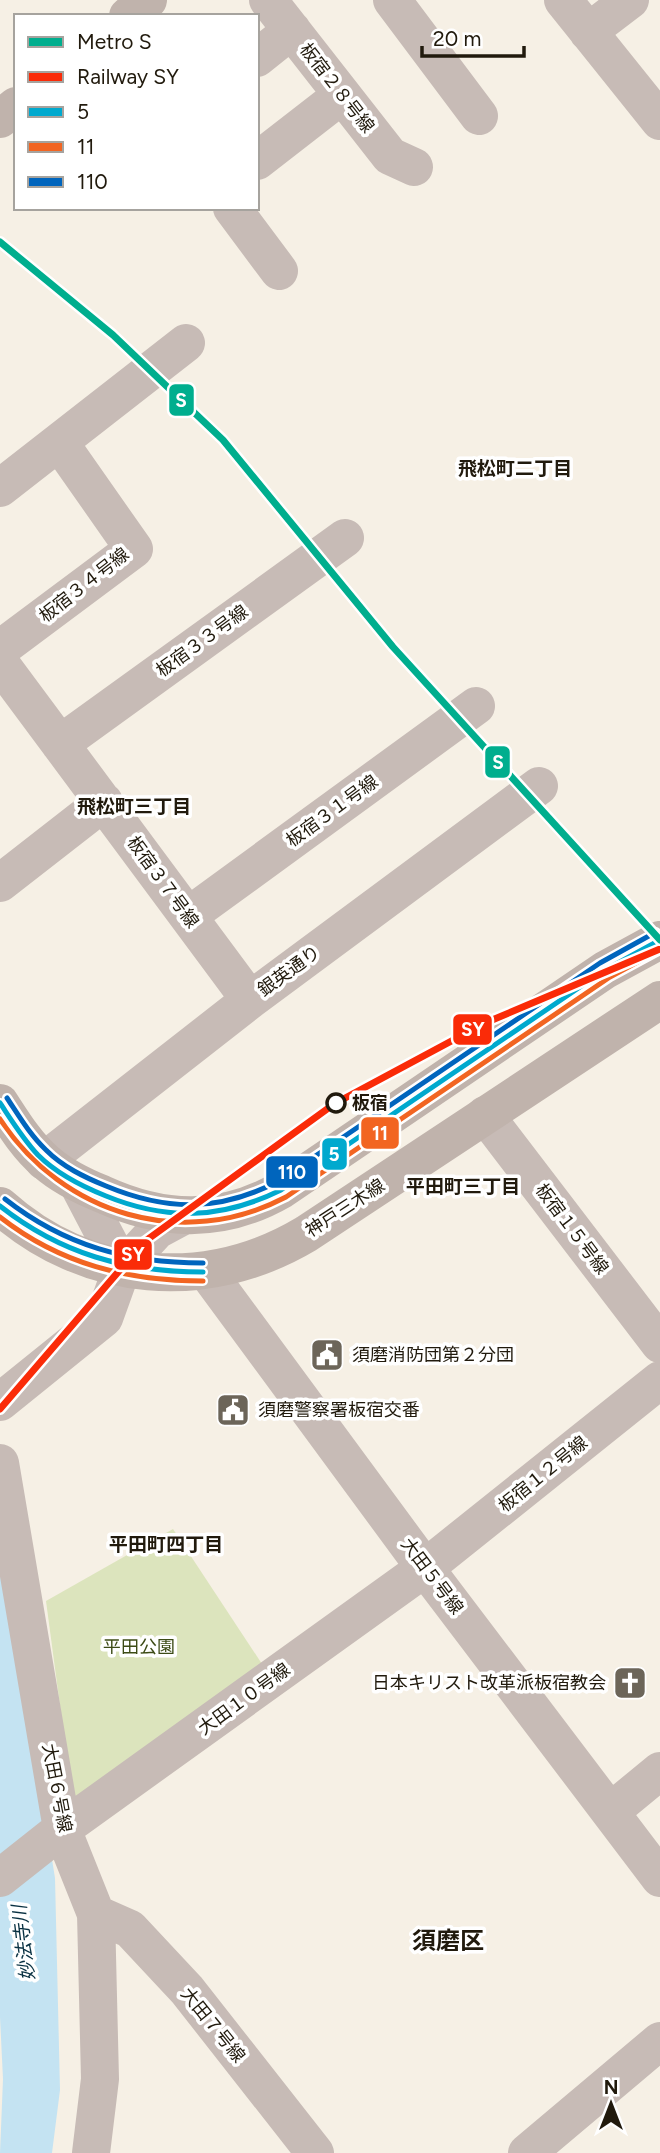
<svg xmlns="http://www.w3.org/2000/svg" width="660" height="2153" font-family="Figtree,'Noto Sans JP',sans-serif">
<rect width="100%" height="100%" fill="#f6f0e5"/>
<!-- park -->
<path fill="#dce4bd" d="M173 1529 262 1664 73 1803 46 1601Z"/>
<!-- water -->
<path fill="#c4e3f2" d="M0 1537 55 1878 60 2090 52 2153H0L3 2079 0 2017Z"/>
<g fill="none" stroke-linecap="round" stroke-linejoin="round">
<!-- minor -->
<path stroke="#c7bbb6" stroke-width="38" d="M268 0 390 156 414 167
M392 0 479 116
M563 0 660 121
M588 32 630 0
M257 58 292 30
M257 161 342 95
M232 208 279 271
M0 488 186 343
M0 649 134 549 59 442
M0 663 250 1000
M60 744 345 538
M0 883 104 802
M188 916 476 706
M485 1115 660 1344
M44 1161 250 1000 539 786
M78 1184 122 1268
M207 1272 425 1568 660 1878
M0 1402 104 1318 122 1268 157 1230 183 1216
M0 1463 62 1829 96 1914 100 2079 91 2153
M610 1812 660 1771
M0 1878 62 1829 425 1568 660 1380
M96 1914 130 1929 187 1990 315 2153
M527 2153 660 2041"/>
<!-- major -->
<path stroke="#c0b3ac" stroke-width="38" d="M128 16 148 0
M0 119 16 106
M0 1103C13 1123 27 1146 46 1162 63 1177 82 1186 102 1194 163 1222 222 1224 281 1190L605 970 660 940
M0 1206C87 1284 207 1293 306 1234L660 1000"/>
<defs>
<path id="bus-1" d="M0 1103C12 1121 23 1139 38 1155 57 1174 81 1186 106 1196 167 1221 222 1219 281 1190L605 970 660 940
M0 1206C61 1254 126 1272 203 1272"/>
<path id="bus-2" d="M0 1119C63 1215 183 1251 286 1197L610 977 660 950
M0 1217C60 1264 128 1281 203 1281"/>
<path id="bus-3" d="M7 1098C19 1116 30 1135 46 1150 63 1167 84 1177 106 1186 166 1211 218 1212 277 1182L600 963 656 932
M5 1199C65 1246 128 1263 203 1263"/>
</defs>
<!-- bus-1 casing -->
<use href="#bus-1" stroke="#fff" stroke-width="10"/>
<!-- bus-2 casing -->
<use href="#bus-2" stroke="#fff" stroke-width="10"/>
<!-- bus-3 casing -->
<use href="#bus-3" stroke="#fff" stroke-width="10"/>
<!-- bus-1 -->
<use href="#bus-1" stroke="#00a9ce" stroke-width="5"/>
<!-- bus-2 -->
<use href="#bus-2" stroke="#f26522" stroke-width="5"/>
<!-- bus-3 -->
<use href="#bus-3" stroke="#0065bd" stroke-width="5"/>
<defs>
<path id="rail-1" d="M0 1409 144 1242 334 1104 485 1023 660 949"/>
</defs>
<!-- rail-1 casing -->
<use href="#rail-1" stroke="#fff" stroke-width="12"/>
<!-- rail-1 -->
<use href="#rail-1" stroke="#fa2b08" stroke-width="7"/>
<defs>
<path id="metro-1" d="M0 242 113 335 223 440 393 647 660 940"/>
</defs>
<!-- metro-1 casing -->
<use href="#metro-1" stroke="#fff" stroke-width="12"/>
<!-- metro-1 -->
<use href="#metro-1" stroke="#00ae8e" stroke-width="7"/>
</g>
<!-- icons -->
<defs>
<symbol id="civic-square" viewBox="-11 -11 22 22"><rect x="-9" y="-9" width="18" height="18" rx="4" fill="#6c6559" stroke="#fff"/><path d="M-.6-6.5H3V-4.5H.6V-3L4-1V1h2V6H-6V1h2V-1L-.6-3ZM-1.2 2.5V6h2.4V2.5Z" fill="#fff"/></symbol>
<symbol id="church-square" viewBox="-11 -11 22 22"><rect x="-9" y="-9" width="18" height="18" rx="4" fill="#6c6559" stroke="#fff"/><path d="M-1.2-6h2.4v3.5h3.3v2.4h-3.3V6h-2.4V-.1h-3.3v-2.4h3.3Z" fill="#fff"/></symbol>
</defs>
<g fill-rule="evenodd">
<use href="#civic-square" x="308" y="1336" width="38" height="38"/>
<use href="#civic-square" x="214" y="1391" width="38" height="38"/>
<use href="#church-square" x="611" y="1664" width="38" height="38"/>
</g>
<!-- markers -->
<circle fill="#fff" stroke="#211a0d" stroke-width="3.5" cx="336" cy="1103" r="9"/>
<g text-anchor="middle" stroke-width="7" stroke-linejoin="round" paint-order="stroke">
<!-- street labels -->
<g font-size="18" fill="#211a0d" stroke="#fff">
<text transform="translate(337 88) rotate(52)" y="6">板宿２８号線</text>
<text transform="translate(84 585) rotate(-38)" y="6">板宿３４号線</text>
<text transform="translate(202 641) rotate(-36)" y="6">板宿３３号線</text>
<text transform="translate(332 811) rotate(-36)" y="6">板宿３１号線</text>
<text transform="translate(163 882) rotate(54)" y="6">板宿３７号線</text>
<text transform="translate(289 971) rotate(-36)" y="6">銀英通り</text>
<text transform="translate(345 1208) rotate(-33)" y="6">神戸三木線</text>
<text transform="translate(572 1229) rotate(53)" y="6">板宿１５号線</text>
<text transform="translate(543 1474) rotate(-39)" y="6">板宿１２号線</text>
<text transform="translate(432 1576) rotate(53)" y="6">大田５号線</text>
<text transform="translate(244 1699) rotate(-36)" y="6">大田１０号線</text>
<text transform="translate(57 1788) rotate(79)" y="6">大田６号線</text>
<text transform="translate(213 2025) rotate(51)" y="6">大田７号線</text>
</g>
<!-- stop labels -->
<g font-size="18" font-weight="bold" fill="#211a0d" stroke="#fff" text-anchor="start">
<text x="352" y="1109">板宿</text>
</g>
<!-- poi labels -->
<g font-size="18" fill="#211a0d" stroke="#fff" text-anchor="start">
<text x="352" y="1361">須磨消防団第２分団</text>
<text x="258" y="1416">須磨警察署板宿交番</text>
<text x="606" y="1689" text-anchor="end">日本キリスト改革派板宿教会</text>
</g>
<!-- park labels -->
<g font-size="18" fill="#3c4b15" stroke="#fff">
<text x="139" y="1653">平田公園</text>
</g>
<!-- neighbourhood labels -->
<g font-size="19" font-weight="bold" fill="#211a0d" stroke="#fff">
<text x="515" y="475">飛松町二丁目</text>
<text x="134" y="813">飛松町三丁目</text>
<text x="463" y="1193">平田町三丁目</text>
<text x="166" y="1551">平田町四丁目</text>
</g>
<!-- water labels -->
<g font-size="19" font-style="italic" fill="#093142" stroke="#fff">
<text transform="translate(23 1943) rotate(-97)" y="7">妙法寺川</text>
</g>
<!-- district labels -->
<g font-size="24" font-weight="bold" fill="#211a0d" stroke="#fff">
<text x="448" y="1949">須磨区</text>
</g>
</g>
<g stroke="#fff" stroke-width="2.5">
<rect x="168" y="383" width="27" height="34" rx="7" fill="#00ae8e"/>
<rect x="484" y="745" width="27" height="34" rx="7" fill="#00ae8e"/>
<rect x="452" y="1013" width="41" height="33" rx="7" fill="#fa2b08"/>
<rect x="360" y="1116" width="40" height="34" rx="7" fill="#f26522"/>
<rect x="321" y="1137" width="27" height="34" rx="7" fill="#00a9ce"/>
<rect x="265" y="1155" width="54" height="34" rx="7" fill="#0065bd"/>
<rect x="113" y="1238" width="40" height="33" rx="7" fill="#fa2b08"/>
</g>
<g font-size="19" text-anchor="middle" font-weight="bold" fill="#fff">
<text x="181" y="407">S</text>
<text x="498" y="769">S</text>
<text x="473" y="1036">SY</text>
<text x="380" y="1140">11</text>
<text x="334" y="1161">5</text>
<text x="292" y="1179">110</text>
<text x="133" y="1261">SY</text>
</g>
<!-- legend -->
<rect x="14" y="14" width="245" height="196" fill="#ffffff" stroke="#a6a39e" stroke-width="2"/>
<rect x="28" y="37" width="35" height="10" fill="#00ae8e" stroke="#a6a39e" stroke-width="2"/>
<text x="77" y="49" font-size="21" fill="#211a0d">Metro S</text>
<rect x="28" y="72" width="35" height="10" fill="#fa2b08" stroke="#a6a39e" stroke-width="2"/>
<text x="77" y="84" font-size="21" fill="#211a0d">Railway SY</text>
<rect x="28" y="107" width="35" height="10" fill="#00a9ce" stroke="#a6a39e" stroke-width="2"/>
<text x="77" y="119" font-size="21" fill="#211a0d">5</text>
<rect x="28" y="142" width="35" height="10" fill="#f26522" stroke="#a6a39e" stroke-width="2"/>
<text x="77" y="154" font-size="21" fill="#211a0d">11</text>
<rect x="28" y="177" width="35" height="10" fill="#0065bd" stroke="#a6a39e" stroke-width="2"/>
<text x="77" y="189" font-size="21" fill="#211a0d">110</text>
<!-- north arrow -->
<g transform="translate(611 2104)" stroke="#ffffff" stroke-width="5" paint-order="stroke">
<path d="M0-5L12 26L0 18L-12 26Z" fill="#211a0d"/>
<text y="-10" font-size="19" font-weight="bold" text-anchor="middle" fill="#211a0d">N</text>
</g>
<!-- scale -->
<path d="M422 46v10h102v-10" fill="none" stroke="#211a0d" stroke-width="3.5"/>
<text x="433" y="46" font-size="21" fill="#211a0d" stroke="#ffffff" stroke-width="5" paint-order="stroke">20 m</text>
</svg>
